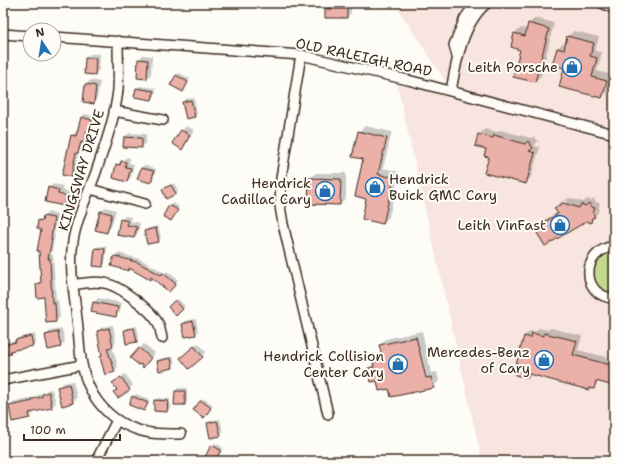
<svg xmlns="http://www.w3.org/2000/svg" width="617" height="464" font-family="'Shantell Sans',sans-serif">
<rect width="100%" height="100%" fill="#fdfcf7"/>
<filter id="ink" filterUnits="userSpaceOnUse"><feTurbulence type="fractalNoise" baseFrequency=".025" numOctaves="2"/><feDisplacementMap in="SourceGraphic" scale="8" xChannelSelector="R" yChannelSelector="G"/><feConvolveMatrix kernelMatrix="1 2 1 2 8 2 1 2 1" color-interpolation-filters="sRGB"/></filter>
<g filter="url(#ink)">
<!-- built -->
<path fill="#f8e5df" d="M394 3H614V461H482L397 84 452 98 444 79Z"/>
<!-- green -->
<path fill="#c4d98e" stroke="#808256" d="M614 250V293C599 292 587 276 597 262 598 260 600 256 602 254 605 252 610 251 614 250Z"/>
<!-- shadow -->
<path fill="#0003" fill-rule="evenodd" d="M330 5H351V13L347 17 326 9Z
M535 18 554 23 541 76 535 81 521 49 512 47 515 33 521 28 528 29 529 24Z
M574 31 599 37 595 51 602 52 597 71 612 75 608 91 602 97 565 68 557 48 563 43 566 44 568 36Z
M614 52V66L610 56Z
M90 54H100L99 70 95 74 85 73 86 58Z
M143 55 152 56 151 74 147 78 139 60Z
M179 73 190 79 183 91 177 75Z
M90 80 100 82 97 98 93 103 86 85Z
M139 86 156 88 155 96 152 99 137 89Z
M194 98 197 114 195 116 183 102 186 99Z
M85 114 95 117 92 127 89 130 87 138 83 141 81 149 79 151 74 173 71 176 72 135 76 132 78 133 81 117Z
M186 126 194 130 186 144 182 148 173 143Z
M365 126 392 132 383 168 399 172 389 217 383 223 367 198 365 159 359 132Z
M485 129 497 132 500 130 531 138 534 136 538 141 534 146 540 147 531 177 526 183 490 156 479 135ZM482 134 498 139 497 140 482 136Z
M129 133 146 134V143L141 147 125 137Z
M127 157 130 158 129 163 134 164 131 177 127 181 117 165Z
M144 165 156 169 153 179 150 182 139 178 141 168Z
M316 173H346V198L340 204 309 203 310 178Z
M174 183 178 191 175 194 163 189Z
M53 184 63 186 62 190 70 192 68 201 63 205 49 188Z
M569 198 584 202 587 199 591 200 594 198 596 202 600 203 599 207 600 210 590 222 587 220 536 228 541 222 558 212 555 208 561 202ZM567 200 568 201 561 205V203Z
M173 203 179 207 171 219 170 206Z
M105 207 116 210 111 227 107 232 96 229 101 211Z
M48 212 57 214 54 235H55L51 255H53L56 300H58L60 317 56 321 45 296 37 284 42 280V229L39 221Z
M125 216 131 217 130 221 140 223 138 233 134 237 121 220Z
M158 226 161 238 158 241 145 231 148 228Z
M99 246 107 247 105 263 103 266 96 249Z
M118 253 140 259 165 273 167 271 178 280 172 288 152 276 150 278 130 268 128 270 112 265 115 256Z
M98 298 122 303 120 312 115 316 92 311 94 302Z
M178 299 185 306 176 314 169 307Z
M196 319 198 331 196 334 183 324 185 321Z
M113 325 116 342 112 346 118 367 114 371 103 355 98 331 102 327Z
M137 326 139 338 137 341 127 343 125 331 127 328Z
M539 328 548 330 551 328 582 336 578 350 614 359V380L610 384 599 381 593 388 590 387 589 389 531 374 527 377 524 336 530 331 535 332Z
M62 329 65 342 60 346 46 335 50 331Z
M422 331 431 373 437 372 439 381 433 387 390 388 378 380 369 369 379 356 383 355 380 345 386 339Z
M35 334 36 342 33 345 14 349 10 353 3 355V343L17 340 20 337Z
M198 343 206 352 202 357 185 354Z
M144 344 155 353 147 363H141L132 358Z
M173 356 175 364 172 367 158 361 160 359Z
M125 374 133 385 129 389 115 392 118 389 114 383Z
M73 381 77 398 73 402 63 405 59 387 63 383Z
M178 388H187V402L184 404H175L176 391Z
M52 389 56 403 51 407 33 411 34 413 30 417 10 406 14 402 35 398 38 395 43 394 47 390Z
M136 394 150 400 144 410 133 397Z
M158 398 170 399V408L167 411 155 401Z
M204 399 213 405 206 414 201 401Z
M220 419 223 432 220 435 208 423 211 421Z
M215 443 223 448 216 461H208L212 446Z
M146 456 180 458V461H142Z
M129 458 133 460 132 461H126Z"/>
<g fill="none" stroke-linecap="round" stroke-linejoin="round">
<!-- stream -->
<path stroke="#66908f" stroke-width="2" d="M3 457 21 458 22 461
M586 461 595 456 614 461"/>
</g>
<!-- building -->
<path fill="#ebb0a8" stroke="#3b2a1e" d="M325 9H347V18H325Z
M528 23 549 29 535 82 513 77 520 50 511 47 514 33 525 36Z
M567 36 594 43 590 56 597 58 592 77 607 81 602 98 559 87 564 68 552 65 557 48 564 50Z
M85 58H96L95 75 84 74Z
M138 59 148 60 147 79 137 78Z
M176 75 188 82 183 92 170 85Z
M85 84 96 86 94 104 83 102Z
M136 88 154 91 152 100 134 97Z
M191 100 195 117 186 119 182 102Z
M81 117 92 120 90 131H87L84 143 81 142 78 153H76L71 177 62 175 71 135 76 136Z
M181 130 190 135 182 150 172 143Z
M358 131 387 138 378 174 394 178 383 224 362 219 366 199 355 196 363 159 352 157Z
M478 134 493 138 494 135 525 144 528 141 533 148 529 151 535 153 526 184 484 173 489 157 484 156 486 149 475 146Z
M124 137 142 138V148L123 147Z
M121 161 126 162 125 167 131 168 127 182 113 178 116 164 120 165Z
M141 168 154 171 151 183 137 179Z
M309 178 341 179 340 205 308 204Z
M171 185 176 194 166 199 162 189Z
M48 187 59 190 58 194 66 196 64 206 45 202Z
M563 203 579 208 581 204 585 206 589 203 591 207 595 208 593 213 595 217 592 218 591 223 587 221 545 246 534 228 558 214 554 208Z
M169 205 178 210 171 221 163 216Z
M100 211 112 214 107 233 95 230Z
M43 216 54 218 51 239H52L48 259 50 258 52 303H55L56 322 46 323 44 297 37 298 36 284 41 283 39 251H37L41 230 37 229 38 220 42 221Z
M120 219 128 221 127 225 137 227 134 238 117 235Z
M156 228 159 242 147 244 144 231Z
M95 248 105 249 103 267 93 266Z
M114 256 137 262 161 275 163 273 176 284 169 292 151 277 150 280 129 268V271L111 266Z
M175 300 183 309 176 316 168 307Z
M93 302 118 307 116 317 91 312Z
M193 321 196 335 185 337 182 324Z
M109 328 113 347 107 348 115 372 105 375 100 357 102 356 97 331Z
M134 328 137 342 126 344 124 330Z
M58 332 61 347 48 350 45 335Z
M532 333 544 336V333L577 341 573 355 614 366V372L610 385 596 381 594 389 589 388V390L529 374 528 378 515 375 517 369 515 368 524 336 531 338Z
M31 336 33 346 10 351 11 354 3 355V345L16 342 15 340Z
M416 337 426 378 431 377 434 388 391 397 389 389 379 391 377 381 371 382 368 368 374 367 373 362 383 359 379 345Z
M194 346 203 357 189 369 180 358Z
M139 348 151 358 143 368 141 364 139 365 130 358Z
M171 358 173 368 159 371 157 361Z
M121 377 130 390 118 398 113 392 117 390 112 383Z
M69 384 73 403 62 406 57 387Z
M175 391H185V405H174Z
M49 392 52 408 29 413 30 418 12 422 9 406 33 401 32 399 42 397V394Z
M132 396 148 403 144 411 129 405Z
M154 400 168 401 167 412 154 411Z
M200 401H202L211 408 204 418 193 410Z
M217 421 221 436 210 438 207 423Z
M211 445 221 450 215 461H203Z"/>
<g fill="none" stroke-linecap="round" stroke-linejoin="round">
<defs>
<path id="minor" d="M602 3 614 9
M3 34 30 36
M54 37 301 55 408 80 614 134
M118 41C118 57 119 74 118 90 115 118 105 145 96 172 88 195 77 216 73 241 69 266 74 293 77 319 79 334 79 350 82 364 89 401 114 427 151 433 161 434 171 434 181 434
M301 55 281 178 280 206 283 224 328 414
M457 56 454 45 465 18 476 3
M451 91C456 62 463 22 487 3
M114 111 163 120
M90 189 145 204
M614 246C579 252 582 297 614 298
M73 285C83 283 94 281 104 283 119 285 151 310 158 323 160 328 161 333 162 338
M3 380 82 365
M96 461 117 420"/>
</defs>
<!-- minor casing -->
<use href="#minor" stroke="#3b2a1e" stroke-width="12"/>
<!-- minor -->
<use href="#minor" stroke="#fdfcf7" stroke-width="9"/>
</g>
</g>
<!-- icons -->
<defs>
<symbol id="shop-ring" viewBox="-11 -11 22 22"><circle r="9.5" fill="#fdfcf7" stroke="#1f6fb2" stroke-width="1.5"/><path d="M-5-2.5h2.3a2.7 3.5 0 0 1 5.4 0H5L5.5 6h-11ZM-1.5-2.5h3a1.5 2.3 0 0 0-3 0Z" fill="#1f6fb2"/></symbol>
</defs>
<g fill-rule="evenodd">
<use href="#shop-ring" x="561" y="56" width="22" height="22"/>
<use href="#shop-ring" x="364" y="176" width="22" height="22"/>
<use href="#shop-ring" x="314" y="180" width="22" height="22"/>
<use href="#shop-ring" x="549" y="214" width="22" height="22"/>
<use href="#shop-ring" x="533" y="349" width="22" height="22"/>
<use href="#shop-ring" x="387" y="353" width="22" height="22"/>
</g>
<g text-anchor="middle" stroke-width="4" stroke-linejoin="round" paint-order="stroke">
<!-- street labels -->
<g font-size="14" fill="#3b2a1e" stroke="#fdfcf7">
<text transform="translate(364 57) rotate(12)" y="5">OLD RALEIGH ROAD</text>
<text transform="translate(81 170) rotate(-73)" y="5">KINGSWAY DRIVE</text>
</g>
<!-- poi labels -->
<g font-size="14" fill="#3b2a1e" stroke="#fdfcf7" text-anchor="end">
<text x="558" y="72">Leith Porsche</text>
<text x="389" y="184" text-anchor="start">Hendrick<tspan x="389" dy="16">Buick GMC Cary</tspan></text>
<text x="311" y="188">Hendrick<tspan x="311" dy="16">Cadillac Cary</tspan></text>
<text x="546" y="230">Leith VinFast</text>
<text x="530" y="357">Mercedes-Benz<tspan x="530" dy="16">of Cary</tspan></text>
<text x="384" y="361">Hendrick Collision<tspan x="384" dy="16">Center Cary</tspan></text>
</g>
</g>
<!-- margin -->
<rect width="617" height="464" fill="none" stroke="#fdfcf7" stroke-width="16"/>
<rect x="8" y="8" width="601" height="448" fill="none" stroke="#3b2a1e" stroke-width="1.5" filter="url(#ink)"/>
<!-- north arrow -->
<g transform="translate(42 42) rotate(348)"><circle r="19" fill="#fdfcf7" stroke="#afa8a0"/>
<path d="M0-3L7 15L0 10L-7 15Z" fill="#1f6fb2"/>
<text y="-6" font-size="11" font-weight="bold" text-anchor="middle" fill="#3b2a1e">N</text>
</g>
<!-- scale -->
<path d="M24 434v6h96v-6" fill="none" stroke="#3b2a1e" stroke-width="2"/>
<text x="30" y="434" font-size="12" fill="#3b2a1e" stroke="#fdfcf7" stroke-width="3" paint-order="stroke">100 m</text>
</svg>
